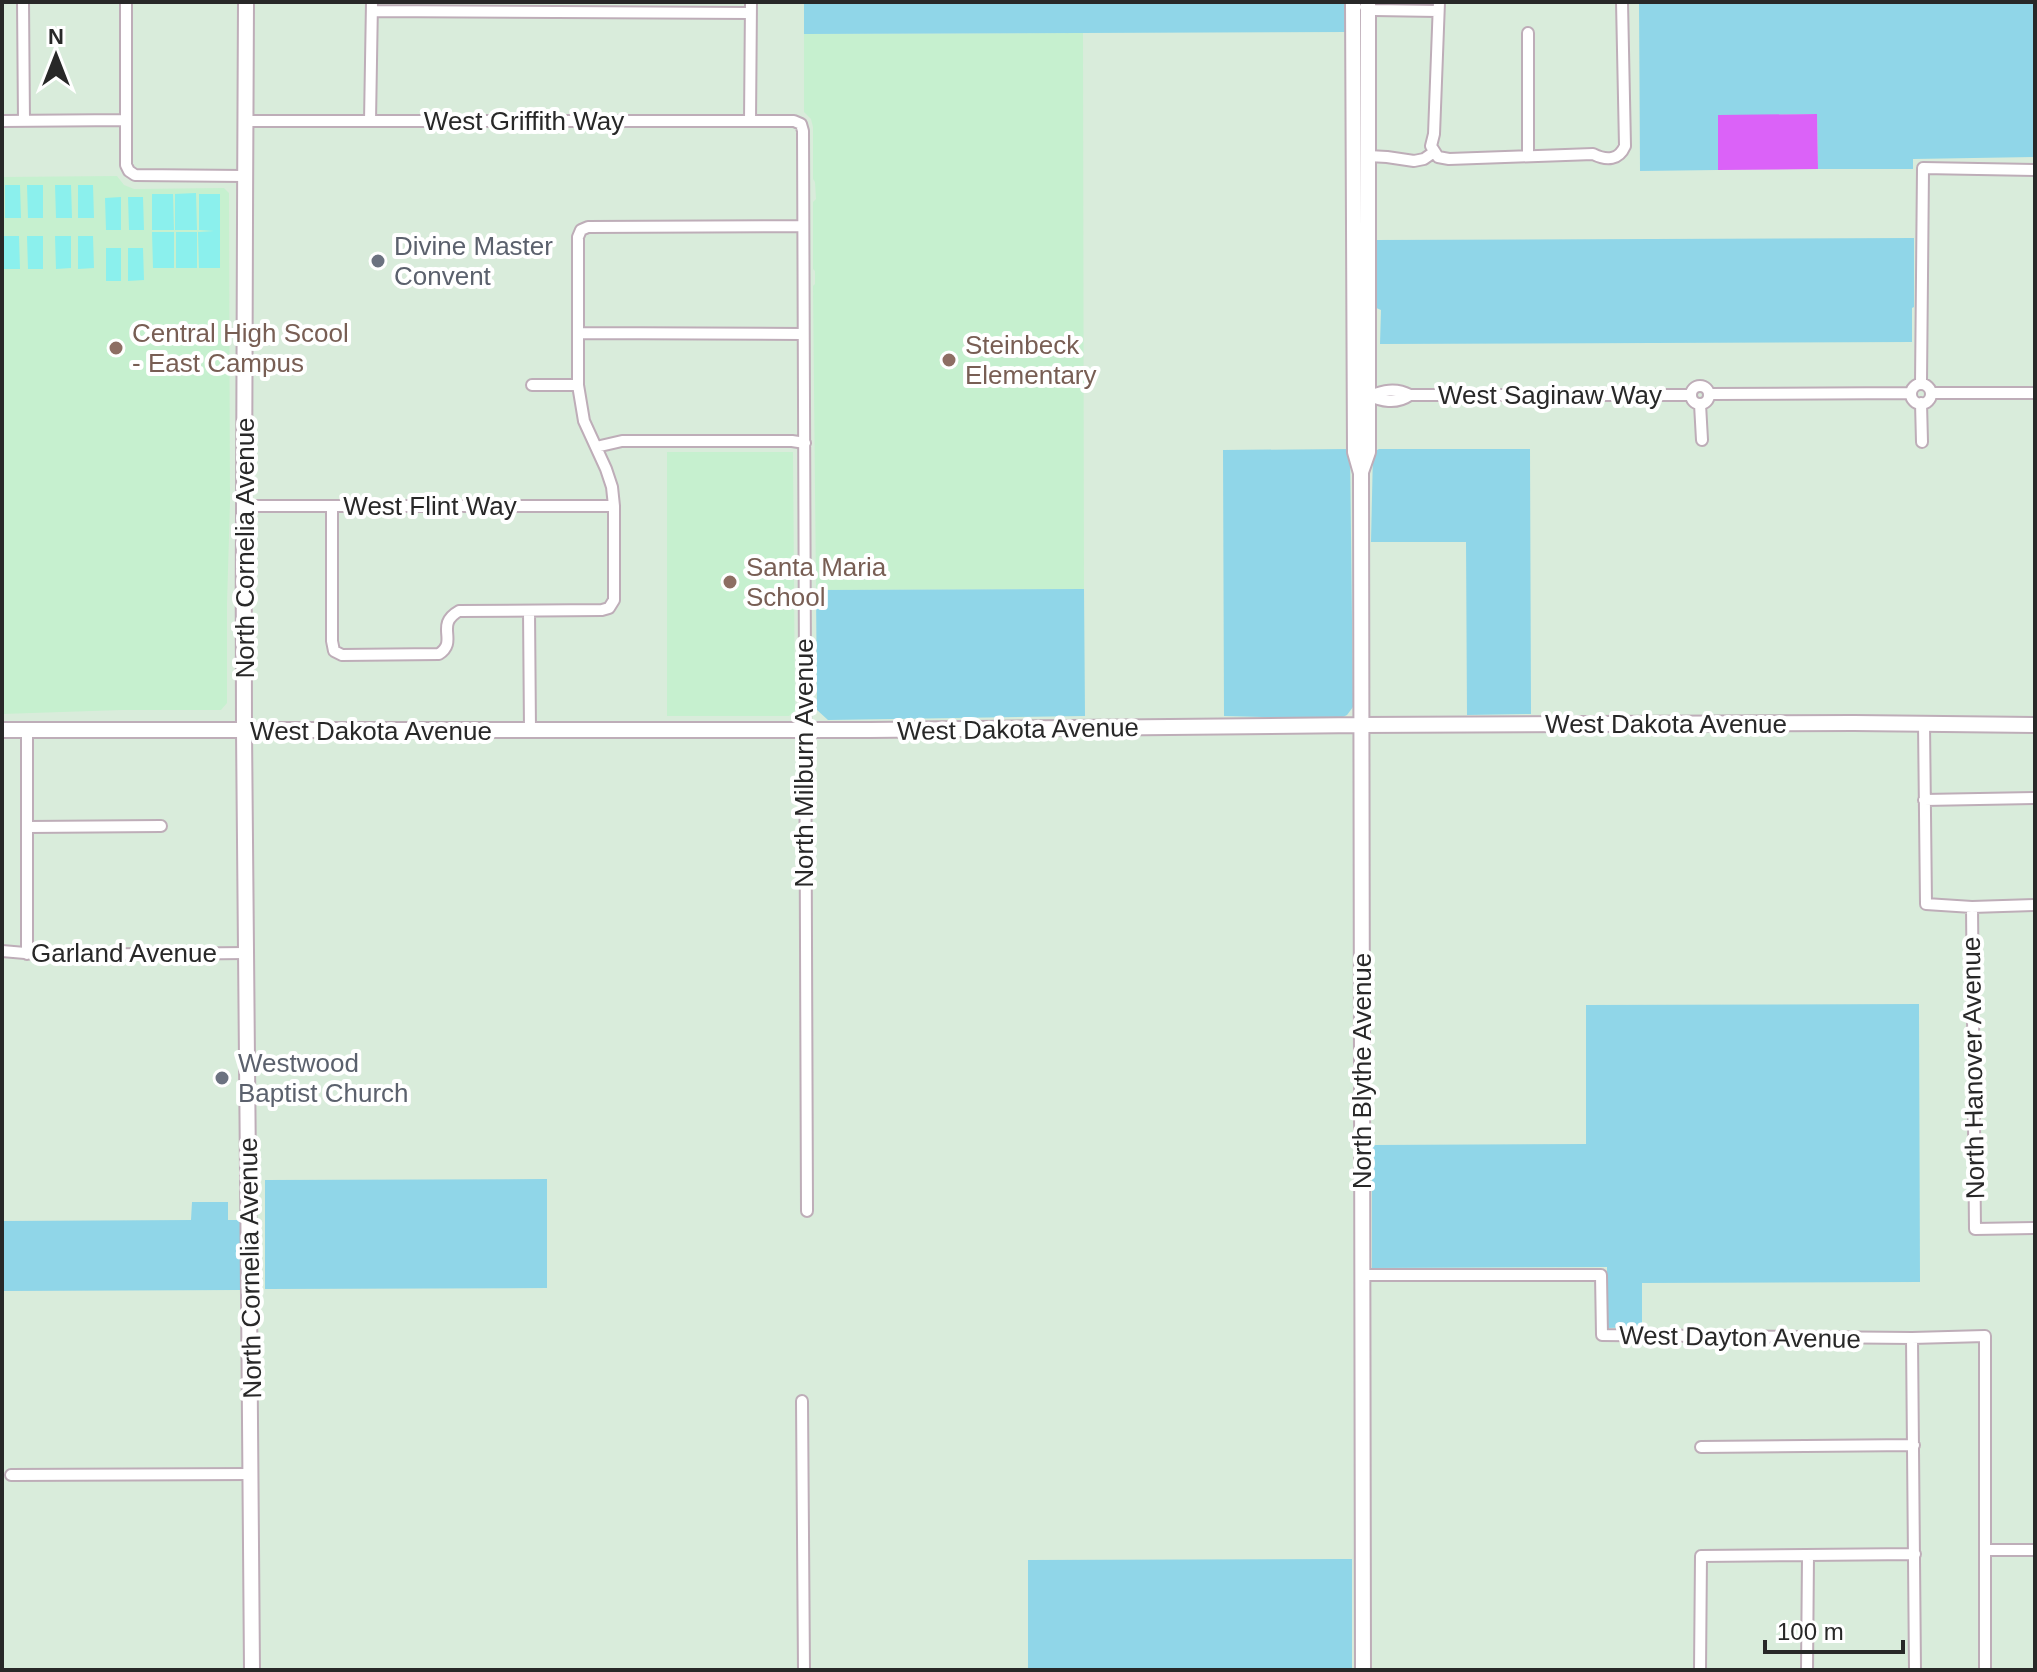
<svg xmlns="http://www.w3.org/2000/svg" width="2037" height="1672" font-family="Helvetica,sans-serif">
<rect width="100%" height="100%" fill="#d9ecdb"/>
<!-- education -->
<path fill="#c6f0cf" d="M1083 33 1084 589 816 590 813 286 815 284V271L813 269V202L816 199 815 182 813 179V127L811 119 804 112V34Z
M117 176 124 185 134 189 224 188 229 193 230 503 227 604V703L221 710H122L2 714V177Z
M793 452 795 711 789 716H667V452Z"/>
<!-- green -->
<path fill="#90d6e8" d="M804 2H1348V32L804 34Z
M1639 2H2035V157L1913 159V169H1818L1817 114 1718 116V170L1640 171Z
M1914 238V307L1912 308V342L1380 344 1381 310 1374 307V240Z
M1350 449 1353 707 1347 715 1339 719 1224 716 1223 450Z
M1379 449H1530L1531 714 1467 715 1466 542H1371L1373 452Z
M1084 589 1085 716 828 720 817 710 816 590Z
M1919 1004 1920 1282 1642 1283V1327L1607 1328V1267L1372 1268V1145L1586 1144V1005Z
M547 1179V1288L265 1289V1180Z
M192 1202H228V1220H240V1290L2 1291V1221L191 1220Z
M1352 1559V1670H1028V1560Z"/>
<!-- pitch -->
<path fill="#8bf0ed" d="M5 185H20L21 218H5Z
M27 185H43V218H28Z
M55 185H71L72 218H56Z
M78 185H93L94 218H78Z
M196 193 197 230H175V194Z
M152 194H173L174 230H152Z
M199 194H220V268H199L198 232 214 231 199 230Z
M121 197V230H106L105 198Z
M128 197H143L144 230H129Z
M152 232H174V268H153Z
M176 232H197V268H176Z
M4 236H19L20 269H4Z
M27 236H43V269H28Z
M55 236H71V268L56 269Z
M78 236H93L94 268 78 269Z
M106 248H121V281H106Z
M128 248H143L144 280 128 281Z"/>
<!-- water -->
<path fill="#db62f8" d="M1817 114 1818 169 1718 170V115Z"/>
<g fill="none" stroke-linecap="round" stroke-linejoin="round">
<defs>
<path id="minor" d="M23 2 24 121
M126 2V165L129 171 135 175 244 176
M1439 2 1434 134 1431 146 1438 157 1449 159 1593 154C1607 161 1619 160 1625 146L1622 2
M1365 7 1374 10 1438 11
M372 11 751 13
M2 121 126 120
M246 121H794L801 124 803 131 807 1211
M370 121 372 2
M750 121 751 2
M1368 156 1387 157 1414 161 1424 159 1434 152
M1528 156V33
M578 333 803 334
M1921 384 1923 168 2035 170
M1911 394a10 10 0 1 1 20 0a10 10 0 1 1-20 0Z
M532 385H578
M1691 395a9 9 0 1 1 18 0a9 9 0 1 1-18 0Z
M1931 393H2035
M1710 394 1911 393
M1367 395C1381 401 1396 405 1410 395
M1368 396C1383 391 1395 387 1410 395H1690
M1921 403 1922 442
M1700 404 1702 440
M596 447 622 441H792L805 443
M245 506H614
M332 506V641L334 651 342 655 439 654C459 641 434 625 459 611L602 610 609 608 614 600V506L612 487 606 469 584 421 578 385V237L581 230 588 227 803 226
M529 611 530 730
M1924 724 1926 904 1972 907 2035 905
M1924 800 2035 798
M28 827 161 826
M1972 907 1975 1229 2035 1228
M2 951 48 955 246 953
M27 954V730
M1361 1275H1601L1602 1335 1912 1338 1985 1336V1670
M1912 1338 1915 1670
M802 1401 804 1670
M1701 1447 1914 1445
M11 1475 252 1474
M1985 1550H2035
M1700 1670 1701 1556 1915 1554
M1807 1670 1808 1555"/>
<path id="tertiary" d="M246 2C245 245 243 488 244 731 245 1044 252 1357 252 1670
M1353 2 1355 452 1361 473 1363 1670
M1361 472 1368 452V2
M2 730H870L1361 725 1854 723 2035 725"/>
</defs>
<!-- minor casing -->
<use href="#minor" stroke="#beadb8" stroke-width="14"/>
<!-- tertiary casing -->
<use href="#tertiary" stroke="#beadb8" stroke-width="18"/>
<!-- minor -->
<use href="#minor" stroke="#fff" stroke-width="10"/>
<!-- tertiary -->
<use href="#tertiary" stroke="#fff" stroke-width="14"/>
</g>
<!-- markers -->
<g fill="#6b7280" stroke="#fff" stroke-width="3">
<circle cx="378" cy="261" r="8"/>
<circle cx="222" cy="1078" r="8"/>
</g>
<g fill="#8d6e63" stroke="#fff" stroke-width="3">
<circle cx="116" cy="348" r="8"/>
<circle cx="949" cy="360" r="8"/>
<circle cx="730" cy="582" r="8"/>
</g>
<g text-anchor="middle" stroke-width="8" stroke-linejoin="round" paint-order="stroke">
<!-- street labels -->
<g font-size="26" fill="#282828" stroke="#fff">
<text x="524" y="130">West Griffith Way</text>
<text x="1550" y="404">West Saginaw Way</text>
<text x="430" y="515">West Flint Way</text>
<text transform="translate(245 548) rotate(-90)" y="9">North Cornelia Avenue</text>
<text x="1666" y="733">West Dakota Avenue</text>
<text transform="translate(1018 729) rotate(-1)" y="9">West Dakota Avenue</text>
<text x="371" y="740">West Dakota Avenue</text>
<text transform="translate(804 763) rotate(-90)" y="9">North Milburn Avenue</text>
<text x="124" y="962">Garland Avenue</text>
<text transform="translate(1973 1068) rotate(-91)" y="9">North Hanover Avenue</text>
<text transform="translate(1362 1071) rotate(-90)" y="9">North Blythe Avenue</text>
<text transform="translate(250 1268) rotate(-91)" y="9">North Cornelia Avenue</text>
<text transform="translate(1740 1337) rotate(1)" y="9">West Dayton Avenue</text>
</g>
<!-- worship labels -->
<g font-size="26" fill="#5b616d" stroke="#fff" text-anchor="start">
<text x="394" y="255">Divine Master<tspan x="394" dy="30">Convent</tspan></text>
<text x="238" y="1072">Westwood<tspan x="238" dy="30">Baptist Church</tspan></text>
</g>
<!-- education labels -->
<g font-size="26" fill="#785e54" stroke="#fff" text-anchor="start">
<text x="132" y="342">Central High Scool<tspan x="132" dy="30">- East Campus</tspan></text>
<text x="965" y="354">Steinbeck<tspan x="965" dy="30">Elementary</tspan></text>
<text x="746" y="576">Santa Maria<tspan x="746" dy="30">School</tspan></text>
</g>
</g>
<!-- border -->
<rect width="2037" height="1672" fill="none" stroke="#282828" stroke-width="8"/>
<!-- north arrow -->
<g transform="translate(56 56)" stroke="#ffffff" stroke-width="6" paint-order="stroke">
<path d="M0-6L14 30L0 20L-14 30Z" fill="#282828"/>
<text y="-12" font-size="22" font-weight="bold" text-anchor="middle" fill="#282828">N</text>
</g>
<!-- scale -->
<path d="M1765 1640v12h138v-12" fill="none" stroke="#282828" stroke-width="4"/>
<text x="1777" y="1640" font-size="24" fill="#282828" stroke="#ffffff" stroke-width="6" paint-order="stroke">100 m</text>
</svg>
